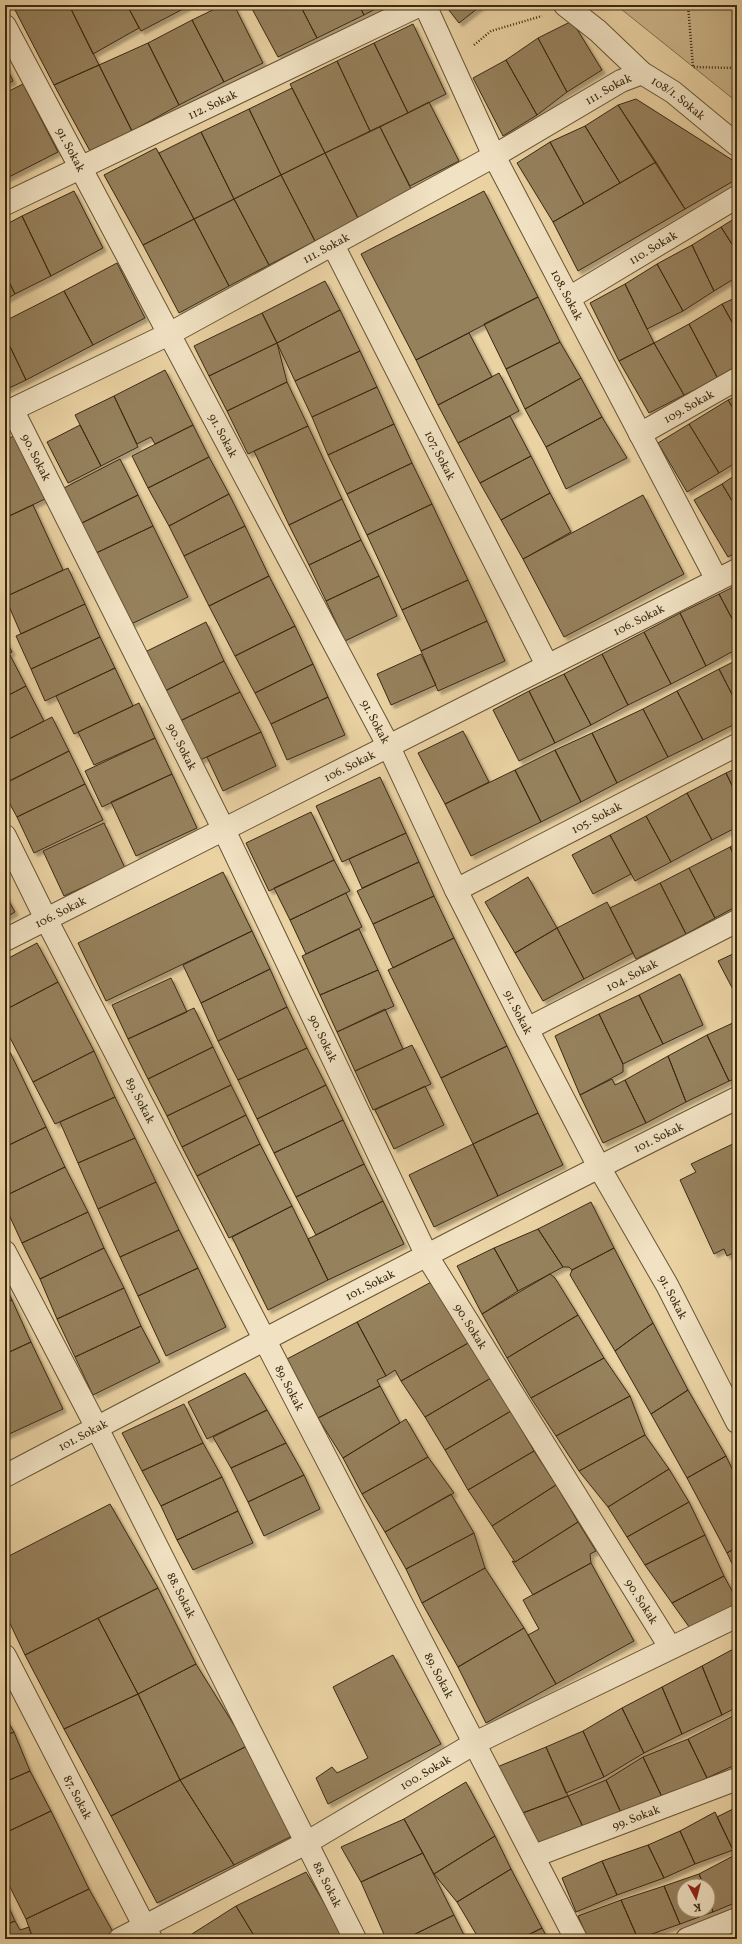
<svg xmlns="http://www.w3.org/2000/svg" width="742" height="1944" font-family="Vollkorn,serif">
<defs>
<filter id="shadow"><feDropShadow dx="3.5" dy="3.5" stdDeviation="1" flood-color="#0004"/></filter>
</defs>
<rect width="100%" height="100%" fill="#ead2a3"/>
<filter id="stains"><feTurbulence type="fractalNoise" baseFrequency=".005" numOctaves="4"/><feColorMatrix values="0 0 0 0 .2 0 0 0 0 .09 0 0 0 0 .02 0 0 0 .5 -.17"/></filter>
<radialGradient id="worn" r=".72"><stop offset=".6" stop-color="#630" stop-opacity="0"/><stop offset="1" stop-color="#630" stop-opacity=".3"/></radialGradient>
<!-- green -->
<path fill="#ccb58a" stroke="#84704e" d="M616 5H737V102Z"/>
<!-- building -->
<path fill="#96815d" stroke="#3b2a12" filter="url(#shadow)" d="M20 5H69L99 65 54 85 14 8Z
M69 5H127L139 28 93 54Z
M127 5H187V7L141 31Z
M223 5H234L263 63 224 82 192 20Z
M250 5H300L317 38 278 57Z
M300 5H359L364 15 317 38Z
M359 5H383L364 15Z
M445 5H482L459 23Z
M192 20 224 82 179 105 148 43Z
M572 21 602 70 567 92 538 38Z
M413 24 446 94 408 113 374 43Z
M538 38 567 92 537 115 506 60Z
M148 43 179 105 132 131 99 65Z
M374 43 408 113 370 131 337 61Z
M506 60 537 115 503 136 473 78Z
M337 61 370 131 325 153 290 84Z
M5 64 13 81 5 85Z
M99 65 132 131 90 151 54 85Z
M23 84 58 152 5 179V93Z
M292 88 325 153 281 175 249 109Z
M636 99 737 163V179L685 209 618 105Z
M429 102 459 161 410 186 380 127Z
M618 105 656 162 620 183 585 126Z
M249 109 281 175 234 199 201 132Z
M585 126 620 183 584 204 550 142Z
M380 127 412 191 358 218 325 153Z
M201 132 234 199 194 219 159 153Z
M550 142 584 204 553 222 517 163Z
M156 148 194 219 143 245 104 175Z
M325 153 358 218 315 241 281 175Z
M656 162 685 209 578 271 553 222Z
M281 175 315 241 269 265 234 199Z
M74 191 103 248 51 276 22 216Z
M484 191 538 297 416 360 361 254Z
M234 199 269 265 229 286 194 219Z
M22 216 51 276 15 294 5 274V225Z
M737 217V252L721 227Z
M194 219 229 286 179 313 143 245Z
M721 227 737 252V277L714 291 692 245Z
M692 245 714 291 683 311 657 264Z
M117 263 145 318 93 345 64 291Z
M657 264 683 311 647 329 625 284Z
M5 274 15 294 5 300Z
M325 281 340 310 277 343 262 313Z
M625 284 654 343 619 361 590 303Z
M64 291 93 345 26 380 5 336V321Z
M538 297 560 342 506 369 484 324Z
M737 297V331L722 304Z
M722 304 737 331V367L718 379 689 324Z
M340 310 360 351 295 381 277 343Z
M262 313 277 343 209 376 194 346Z
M689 324 718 379 684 395 654 343Z
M469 333 492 377 438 405 416 360Z
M5 336 26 380 5 390Z
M560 342 581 378 525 409 506 369Z
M277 343 287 382 227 411 209 376Z
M654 343 684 395 649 413 619 361Z
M360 351 377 387 312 417 295 381Z
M165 370 193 425 155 444 151 437 137 444 114 396Z
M499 373 519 411 458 443 438 405Z
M581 378 602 417 546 447 525 409Z
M287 382 308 426 248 454 227 411Z
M377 387 394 424 328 455 312 417Z
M114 396 138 447 101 466 75 415Z
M737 396V415L728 400Z
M728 400 737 415V462L719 473 689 424Z
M510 416 531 456 480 483 458 443Z
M602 417 627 458 566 489 546 447Z
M394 424 412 463 347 494 328 455Z
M689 424 719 473 687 492 658 443Z
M80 425 101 466 68 483 47 442Z
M193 425 209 457 148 488 132 456Z
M308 426 342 499 289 525 254 451Z
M16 435 47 498 5 518V440Z
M531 456 550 493 501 520 480 483Z
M209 457 229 494 169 526 148 488Z
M120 459 138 495 80 524 62 489Z
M412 463 432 504 367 535 347 494Z
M737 474V509L722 484Z
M722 484 737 509V552L728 557 694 500Z
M550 493 571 532 523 559 501 520Z
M229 494 245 526 184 556 169 526Z
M138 495 153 526 92 555 80 524Z
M643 495 684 574 564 637 523 559Z
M342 499 361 540 309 565 289 525Z
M432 504 468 580 402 610 367 535Z
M33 505 63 570 5 597V518Z
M153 526 188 597 127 626 92 555Z
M245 526 269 576 209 606 184 556Z
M361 540 379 576 326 601 309 565Z
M68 568 85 604 21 634 5 597Z
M269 576 295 626 235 656 209 606Z
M379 576 397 616 345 641 326 601Z
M468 580 487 621 421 651 402 610Z
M737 585V628L719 594Z
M719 594 737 628V649L706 666 680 613Z
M85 604 100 637 31 669 16 636Z
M680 613 706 666 671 684 644 632Z
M487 621 505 661 438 691 421 651Z
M206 622 224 661 163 692 143 653Z
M295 626 313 664 255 693 235 656Z
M644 632 671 684 628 705 602 654Z
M100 637 115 668 45 701 31 669Z
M5 639 12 652 5 656Z
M9 653 26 686 5 697V656Z
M421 654 436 685 391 705 377 674Z
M602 654 628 705 591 725 564 674Z
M737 660V704L719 669Z
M224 661 240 692 178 722 163 692Z
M313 664 328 697 271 724 255 693Z
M115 668 133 706 74 734 56 696Z
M719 669 737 704V723L703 740 677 691Z
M564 674 591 725 555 743 529 691Z
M26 686 44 721 5 741V697Z
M529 691 555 743 519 761 493 710Z
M677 691 703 740 668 757 643 709Z
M240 692 261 732 198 761 178 722Z
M328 697 345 735 287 760 271 724Z
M139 703 155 738 94 765 78 732Z
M643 709 668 757 617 783 592 733Z
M52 717 69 751 8 782 5 777V741Z
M463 731 489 782 445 804 418 753Z
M261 732 276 766 223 791 207 757Z
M592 733 617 783 581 802 555 750Z
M155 738 172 774 102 807 85 771Z
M555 750 581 802 541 822 515 770Z
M69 751 85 784 17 817 5 795V783Z
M737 768V796L726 773Z
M515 770 541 822 471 856 445 804Z
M726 773 737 796V827L712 840 687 793Z
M172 774 197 828 136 856 111 802Z
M380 777 406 833 342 862 316 806Z
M85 784 103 820 34 853 17 817Z
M687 793 712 840 671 862 646 816Z
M311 812 334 860 269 891 246 843Z
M646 816 671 862 635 881 610 835Z
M104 823 125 868 64 896 43 851Z
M406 833 419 862 362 888 349 859Z
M610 835 631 874 593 894 572 855Z
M737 843V861L730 847Z
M730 847 737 861V906L715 918 689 868Z
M334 860 350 891 290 920 274 888Z
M419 862 434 896 373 924 357 891Z
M689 868 715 918 686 934 660 883Z
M223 872 252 931 106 1001 78 943Z
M528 877 557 928 515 953 485 902Z
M660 883 686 934 636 959 610 908Z
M346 893 362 927 306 954 290 920Z
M5 894 15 912 5 918Z
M434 896 454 938 393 968 373 924Z
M607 902 633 953 584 979 557 928Z
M557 928 584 979 543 1001 515 953Z
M359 929 378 970 320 995 302 956Z
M252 931 270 969 201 1003 183 965Z
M454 938 507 1046 441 1078 388 970Z
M37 943 58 982 5 1010V960Z
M737 952V997L718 961Z
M270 969 287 1007 218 1041 201 1003Z
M378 970 394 1006 337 1032 320 995Z
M680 974 703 1025 663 1044 639 995Z
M171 978 187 1012 128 1039 112 1005Z
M58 982 94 1051 33 1082 5 1028V1010Z
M639 995 663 1044 623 1064 599 1014Z
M287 1007 307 1048 238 1080 218 1041Z
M194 1008 213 1047 148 1079 128 1039Z
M385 1009 403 1049 355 1071 337 1032Z
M599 1014 623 1064V1072L580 1095 555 1036Z
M737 1021V1078L729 1081 707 1035Z
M707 1035 729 1081 686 1102 668 1056Z
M412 1045 431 1084 373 1110 355 1071Z
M507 1046 538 1113 473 1144 441 1078Z
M213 1047 231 1085 167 1116 148 1079Z
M307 1048 326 1085 257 1119 238 1080Z
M94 1051 115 1097 55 1124 33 1082Z
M10 1052 46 1127 5 1147V1055Z
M668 1056 686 1102 646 1123 625 1080Z
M612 1079 615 1085 625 1080 646 1123 603 1143 580 1095Z
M231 1085 246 1115 182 1147 167 1116Z
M326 1085 343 1120 274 1153 257 1119Z
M425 1086 444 1125 394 1149 375 1110Z
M115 1097 135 1138 78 1163 60 1122Z
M538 1113 563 1165 498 1196 473 1144Z
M246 1115 260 1144 197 1176 182 1147Z
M343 1120 364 1164 296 1197 274 1153Z
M46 1127 65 1167 5 1196V1147Z
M135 1138 156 1182 98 1209 78 1163Z
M737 1142V1251L727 1256 724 1249 714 1254 680 1180 696 1172 691 1164Z
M260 1144 292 1206 229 1238 197 1176Z
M473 1144 498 1196 434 1227 409 1175Z
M364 1164 383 1201 316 1235 296 1197Z
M65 1167 88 1212 22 1243 5 1206V1196Z
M156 1182 179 1230 120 1257 98 1209Z
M383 1201 404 1244 328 1280 308 1239Z
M591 1202 614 1248 572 1270 569 1267H563L538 1229Z
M292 1206 328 1280 268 1310 232 1237Z
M88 1212 104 1248 40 1279 22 1243Z
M538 1229 563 1267 518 1291 494 1248Z
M179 1230 198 1268 138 1296 120 1257Z
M104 1248 124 1288 57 1319 40 1279Z
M494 1248 518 1291 482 1314 457 1266Z
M614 1248 653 1323 615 1351 570 1275 572 1270Z
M198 1268 226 1327 166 1356 138 1296Z
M550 1274 555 1278 578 1315 507 1358 482 1314Z
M435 1280 470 1342 401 1381 395 1370 386 1376 357 1322Z
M5 1286 12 1300 5 1303Z
M124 1288 141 1326 75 1357 57 1319Z
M12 1300 31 1342 5 1354V1303Z
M578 1315 604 1358 531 1398 507 1358Z
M357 1322 386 1376 377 1380 380 1386 318 1418 287 1359Z
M653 1323 688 1390 651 1414 615 1351Z
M141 1326 160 1362 93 1395 75 1357Z
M31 1342 63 1409 5 1436V1354Z
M470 1342 491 1378 425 1417 401 1381Z
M604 1358 630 1396 556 1436 531 1398Z
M245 1373 267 1410 207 1439 188 1402Z
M491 1378 511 1411 445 1450 425 1417Z
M380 1386 400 1423 343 1458 318 1418Z
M688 1390 726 1456 687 1478 651 1414Z
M630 1396 645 1435 579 1471 556 1436Z
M184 1404 203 1443 142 1471 122 1433Z
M267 1410 286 1443 231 1468 213 1437Z
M511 1411 534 1451 468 1490 445 1450Z
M406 1419 428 1457 362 1494 343 1458Z
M645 1435 669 1469 608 1507 579 1471Z
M203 1443 222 1477 161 1506 142 1471Z
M286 1443 304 1475 248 1502 231 1468Z
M534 1451 556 1485 492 1526 468 1490Z
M726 1456 737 1479V1547L727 1553 687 1478Z
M428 1457 454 1493 385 1532 362 1494Z
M669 1469 689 1502 627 1537 608 1507Z
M304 1475 320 1509 264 1536 248 1502Z
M222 1477 238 1511 177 1540 161 1506Z
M556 1485 578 1522 515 1562 492 1526Z
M451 1494 474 1533 406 1569 385 1532Z
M689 1502 705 1535 645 1565 627 1537Z
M110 1504 158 1588 25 1655 5 1613V1558Z
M238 1511 253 1543 193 1570 177 1540Z
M578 1522 596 1551 590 1554 591 1563 533 1595 512 1561 515 1562Z
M474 1533 485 1568 422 1603 406 1569Z
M705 1535 724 1576 672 1603 645 1565Z
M737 1547V1574L727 1553Z
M591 1563 634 1641 556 1684 528 1635 539 1629 523 1600Z
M485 1568 524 1628 458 1667 422 1603Z
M724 1576 737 1600V1607L692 1631 672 1603Z
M158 1588 196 1664 138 1694 98 1618Z
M98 1618 138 1694 64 1729 25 1655Z
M524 1628 556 1684 486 1723 458 1667Z
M737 1647V1707L722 1715 702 1666Z
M393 1655 441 1744 328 1804 316 1778 332 1767 337 1773 368 1758 333 1687Z
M196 1664 247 1746 180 1780 138 1694Z
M702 1666 722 1715 682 1734 662 1687Z
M662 1687 682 1734 644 1753 622 1708Z
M138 1694 180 1780 111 1816 64 1729Z
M622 1708 644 1753 604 1777 583 1731Z
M737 1714V1764L707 1778 688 1739Z
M5 1717 14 1732 5 1736Z
M583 1731 604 1777 566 1793 546 1747Z
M14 1732 30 1771 5 1782V1736Z
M688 1739 707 1778 663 1799 643 1757Z
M247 1746 292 1836 234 1865 180 1780Z
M546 1747 568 1796 520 1814 497 1767Z
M643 1757 663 1799 623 1817 606 1780Z
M30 1771 51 1811 5 1833V1782Z
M180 1780 234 1865 157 1903 111 1816Z
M606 1780 623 1817 586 1833 568 1796Z
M466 1782 495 1836 434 1874 404 1819Z
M568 1796 586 1833 539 1851 520 1814Z
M737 1807V1849L733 1850 717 1817Z
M51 1811 89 1889 26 1919 5 1877V1833Z
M715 1812 733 1850 695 1864 680 1831Z
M404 1819 423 1853 361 1882 341 1847Z
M680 1831 695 1864 664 1878 648 1845Z
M495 1836 511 1869 457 1902 434 1874Z
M648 1845 664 1878 617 1895 602 1861Z
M423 1853 454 1915 405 1939H386L361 1882Z
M735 1855 737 1859V1902L713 1912 708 1898V1886H704L699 1874Z
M602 1861 617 1895 576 1912 562 1878Z
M511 1869 542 1928 520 1939H479L457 1902Z
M306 1872 345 1939H256L236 1906Z
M699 1874 704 1886H684V1910H708V1898L713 1912 680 1924 664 1886Z
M664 1886 680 1924 638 1939 621 1900Z
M89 1889 113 1932 98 1939H33L26 1919Z
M5 1899 15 1921 5 1925Z
M621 1900 638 1939H588L578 1916Z
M236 1906 256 1939H184Z
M454 1915 466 1939H405Z
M15 1921 20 1930 29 1927 33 1939H5V1925Z
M542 1928 548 1939H520Z
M737 1933V1939H732L730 1935Z
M730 1935 732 1939H719Z"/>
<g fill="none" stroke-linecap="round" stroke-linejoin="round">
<defs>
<g id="street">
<path id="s1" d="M425 5 494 156 717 580"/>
<path id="s2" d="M565 5 598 31 642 73 673 92 737 145"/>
<path id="s3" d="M5 26 388 745 456 890 527 1029 599 1167 667 1285 737 1422"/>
<path id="s4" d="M5 204 420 5"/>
<path id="s5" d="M333 245 547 665"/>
<path id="s6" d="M569 298 737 197"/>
<path id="s7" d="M12 409 224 830 427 1256 670 1647"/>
<path id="s8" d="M5 413 169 334 494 156 621 81 642 73"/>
<path id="s9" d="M640 434 737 379"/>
<path id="s10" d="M5 836 46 919 576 1939"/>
<path id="s11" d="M456 890 737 745"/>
<path id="s12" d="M5 940 737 570"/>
<path id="s13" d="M527 1029 737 921"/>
<path id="s14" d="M5 1252 97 1428 355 1939"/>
<path id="s15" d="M5 1476C248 1348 491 1220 737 1098"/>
<path id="s16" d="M5 1656 151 1939"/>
<path id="s17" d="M534 1856 737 1779"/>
<path id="s18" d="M120 1939 306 1843 475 1743 737 1616"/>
<path d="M687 1939 737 1919"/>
</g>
</defs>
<!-- street casing -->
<use href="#street" stroke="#675436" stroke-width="24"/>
<!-- path -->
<path stroke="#3b2a12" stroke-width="2.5" stroke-dasharray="1 2" stroke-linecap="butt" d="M688 5 693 67 737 68
M474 45 491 31 542 16"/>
<!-- street -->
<use href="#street" stroke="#f1e2c3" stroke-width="22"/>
</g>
<g text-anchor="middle" stroke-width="3.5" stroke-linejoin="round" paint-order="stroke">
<!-- street labels -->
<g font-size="12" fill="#3b2a12" stroke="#f1e2c3">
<text dy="4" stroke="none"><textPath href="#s8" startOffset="685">111. Sokak</textPath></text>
<text dy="4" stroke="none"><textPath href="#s2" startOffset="147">108/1. Sokak</textPath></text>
<text dy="4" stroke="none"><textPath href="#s4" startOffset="230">112. Sokak</textPath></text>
<text dy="4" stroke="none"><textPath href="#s3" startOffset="140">91. Sokak</textPath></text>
<text dy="4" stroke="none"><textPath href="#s6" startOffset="98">110. Sokak</textPath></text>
<text dy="4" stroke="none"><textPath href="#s8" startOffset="361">111. Sokak</textPath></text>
<text dy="4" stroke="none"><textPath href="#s1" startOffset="323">108. Sokak</textPath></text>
<text dy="4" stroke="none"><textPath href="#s9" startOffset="56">109. Sokak</textPath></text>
<text dy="4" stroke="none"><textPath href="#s3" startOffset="464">91. Sokak</textPath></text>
<text dy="4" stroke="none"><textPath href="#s5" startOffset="236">107. Sokak</textPath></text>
<text dy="4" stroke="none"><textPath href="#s7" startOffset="54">90. Sokak</textPath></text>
<text dy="4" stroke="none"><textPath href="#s12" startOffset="710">106. Sokak</textPath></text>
<text dy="4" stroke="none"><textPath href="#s3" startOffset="788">91. Sokak</textPath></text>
<text dy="4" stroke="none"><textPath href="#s7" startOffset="378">90. Sokak</textPath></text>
<text dy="4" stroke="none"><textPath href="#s12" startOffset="386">106. Sokak</textPath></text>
<text dy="4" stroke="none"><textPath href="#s11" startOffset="158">105. Sokak</textPath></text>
<text dy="4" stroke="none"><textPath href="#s12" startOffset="62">106. Sokak</textPath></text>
<text dy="4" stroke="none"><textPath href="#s13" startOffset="118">104. Sokak</textPath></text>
<text dy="4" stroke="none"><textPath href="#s3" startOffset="1112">91. Sokak</textPath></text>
<text dy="4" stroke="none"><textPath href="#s7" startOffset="702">90. Sokak</textPath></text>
<text dy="4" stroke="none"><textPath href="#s10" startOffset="297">89. Sokak</textPath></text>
<text dy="4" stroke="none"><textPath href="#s15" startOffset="736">101. Sokak</textPath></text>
<text dy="4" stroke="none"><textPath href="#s15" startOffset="412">101. Sokak</textPath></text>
<text dy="4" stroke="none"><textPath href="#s3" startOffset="1436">91. Sokak</textPath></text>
<text dy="4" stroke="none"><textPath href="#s7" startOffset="1026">90. Sokak</textPath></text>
<text dy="4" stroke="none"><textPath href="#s10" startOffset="621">89. Sokak</textPath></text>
<text dy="4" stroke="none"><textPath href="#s15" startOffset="88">101. Sokak</textPath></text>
<text dy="4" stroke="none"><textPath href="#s14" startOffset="386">88. Sokak</textPath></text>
<text dy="4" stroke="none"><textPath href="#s7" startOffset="1350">90. Sokak</textPath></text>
<text dy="4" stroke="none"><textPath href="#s10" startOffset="945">89. Sokak</textPath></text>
<text dy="4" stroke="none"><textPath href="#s18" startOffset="348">100. Sokak</textPath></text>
<text dy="4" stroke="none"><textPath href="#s16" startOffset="159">87. Sokak</textPath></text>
<text dy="4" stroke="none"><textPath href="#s17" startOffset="109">99. Sokak</textPath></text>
<text dy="4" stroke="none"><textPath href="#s14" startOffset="710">88. Sokak</textPath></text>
</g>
</g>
<!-- margin -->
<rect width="742" height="1944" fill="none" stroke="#ead2a3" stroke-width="20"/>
<rect x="6" y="6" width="730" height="1932" fill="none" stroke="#3b2a12" stroke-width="2"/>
<rect x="10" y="10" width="722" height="1924" fill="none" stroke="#3b2a12"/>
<!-- north arrow -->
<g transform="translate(696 1898) rotate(173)"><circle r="19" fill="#f1e2c3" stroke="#a8987c"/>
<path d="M0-3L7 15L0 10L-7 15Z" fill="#8f2418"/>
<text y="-6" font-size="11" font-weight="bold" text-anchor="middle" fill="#3b2a12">K</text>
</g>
<rect width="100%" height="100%" filter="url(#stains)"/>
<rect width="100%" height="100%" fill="url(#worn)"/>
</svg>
